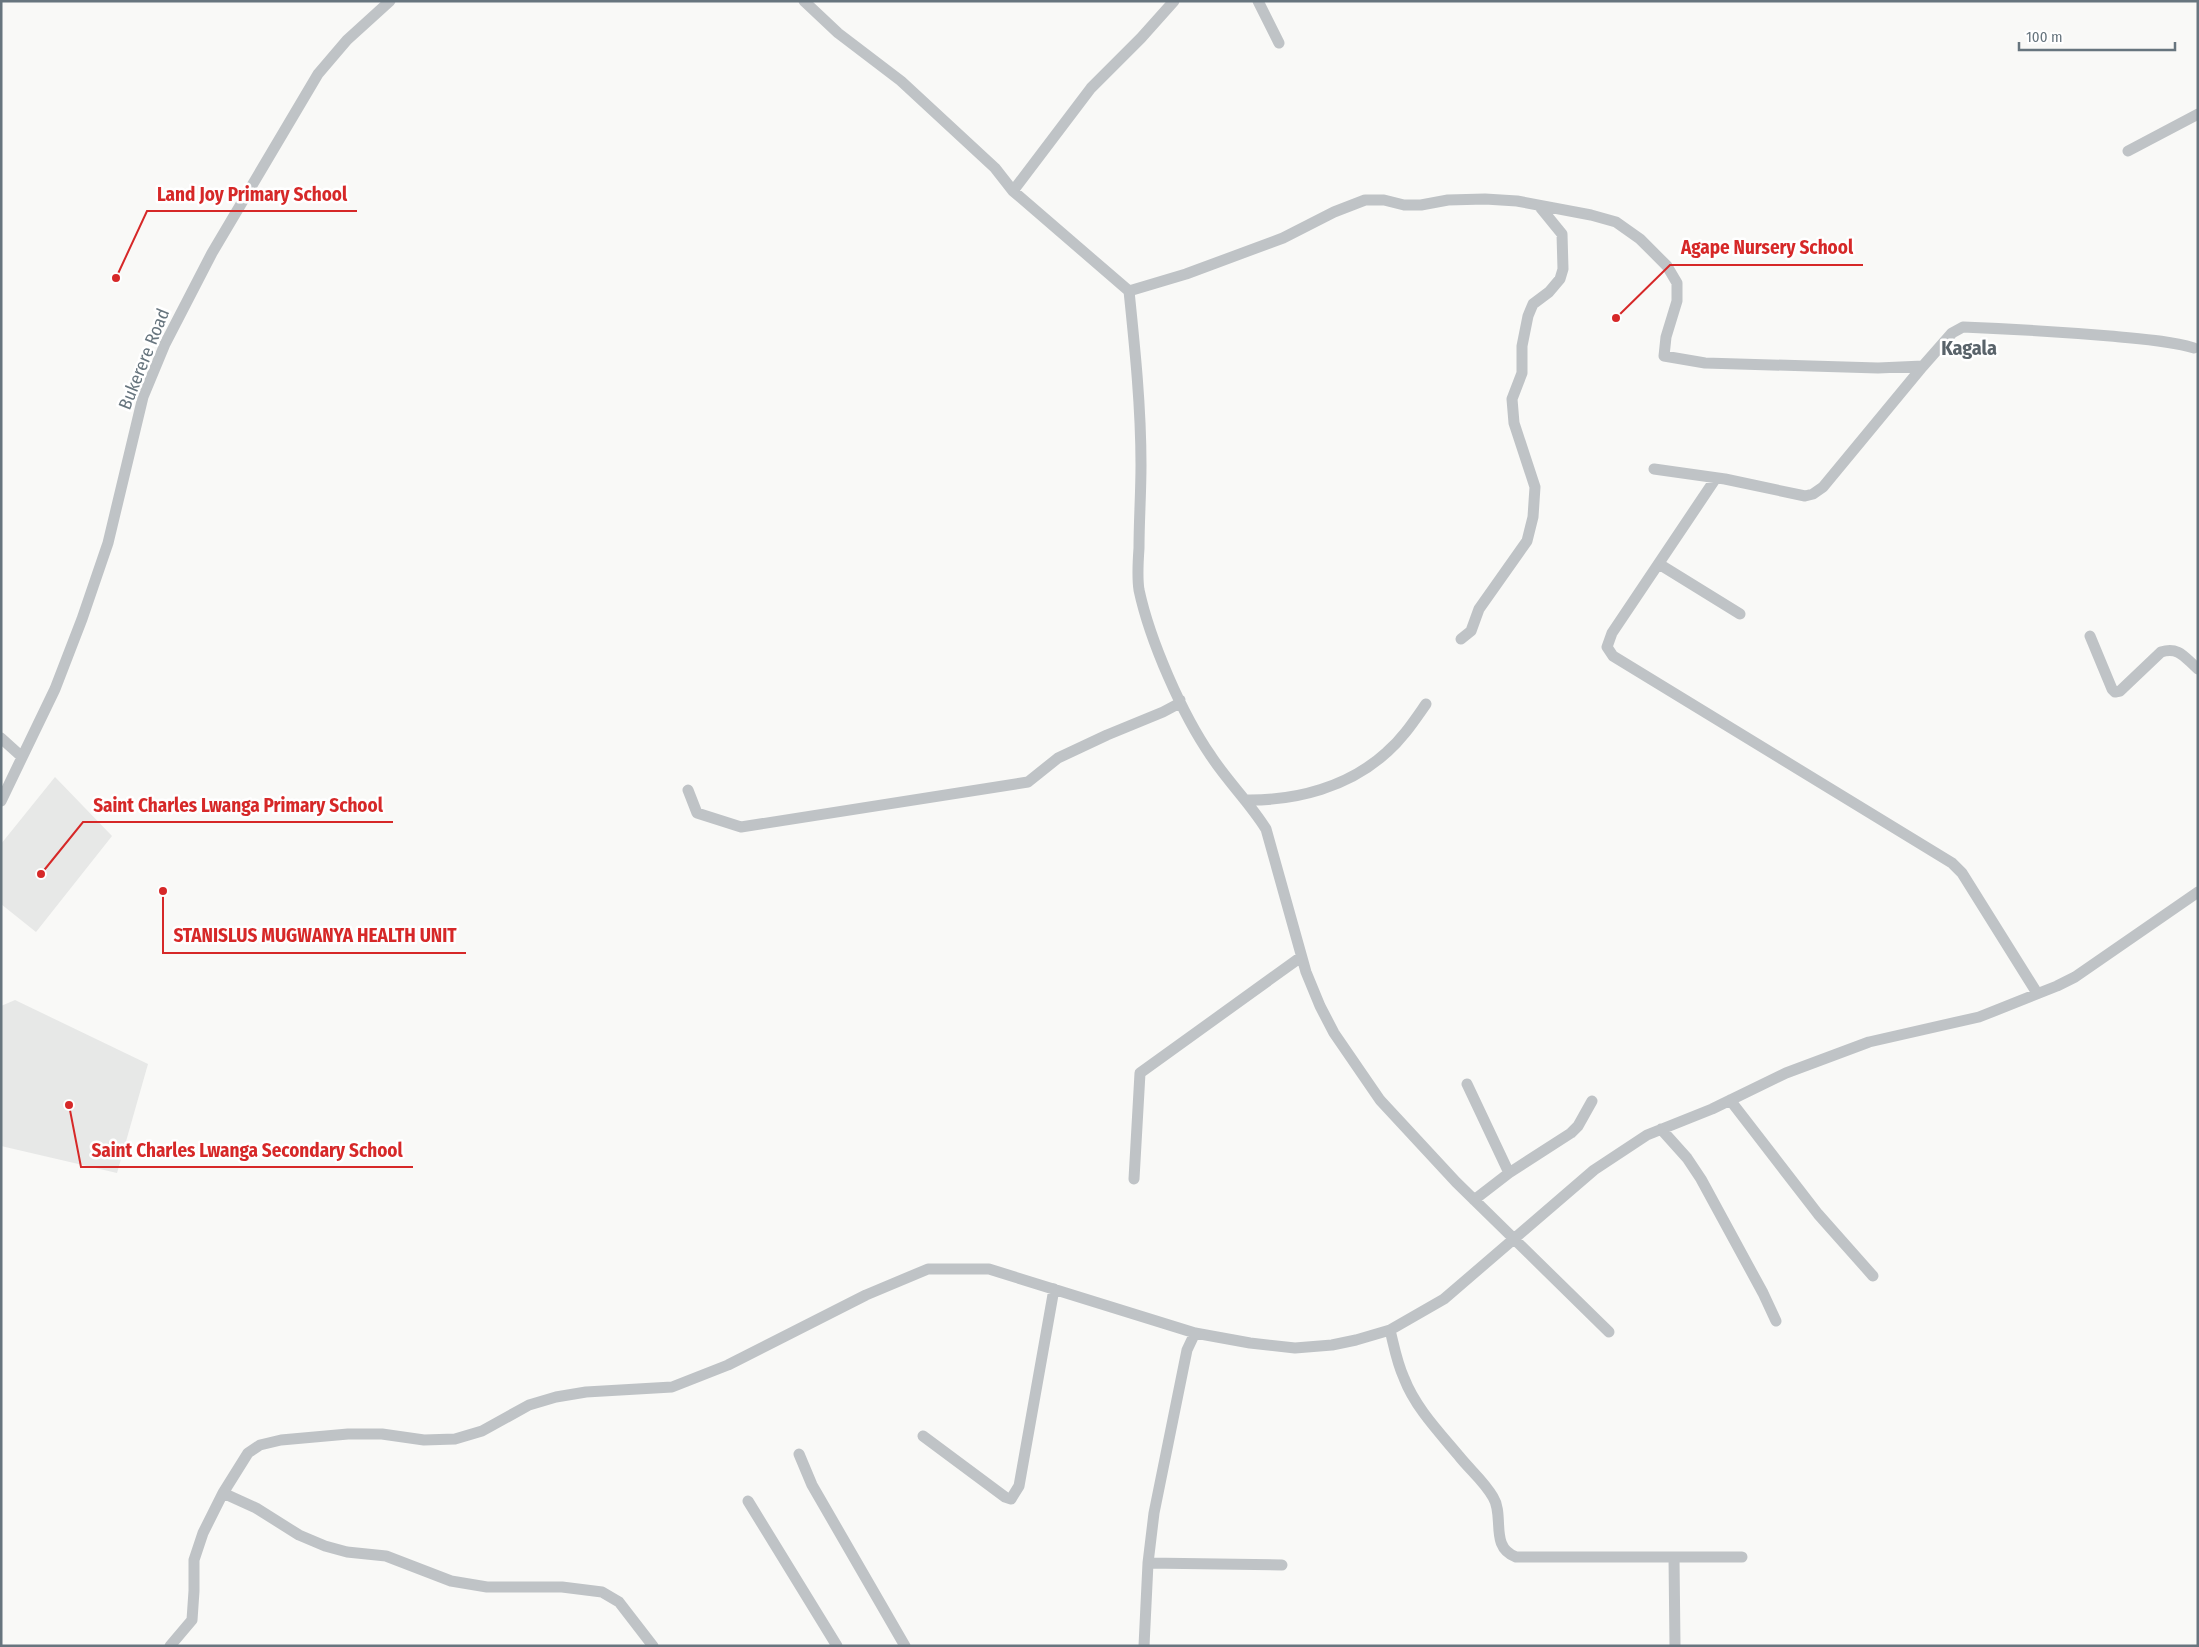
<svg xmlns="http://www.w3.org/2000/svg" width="2199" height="1647" font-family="'Fira Sans Condensed',sans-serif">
<rect width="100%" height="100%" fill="#f9f9f7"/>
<!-- built -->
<path fill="#e7e8e7" d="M55 777 112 836 36 932 1 904V844Z
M15 1000 148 1064 117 1173 1 1146V1006Z"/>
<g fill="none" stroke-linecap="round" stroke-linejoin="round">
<!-- minor -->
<path stroke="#bfc3c6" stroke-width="11" d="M804 1 838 33 901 81 995 168 1013 191 1129 291 1186 274 1283 238 1334 212 1365 200H1384L1404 205H1421L1448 200 1485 199 1517 201 1591 215 1616 222 1640 239 1667 266 1677 283V301L1666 337 1664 356 1705 363 1878 368 1923 366 1952 333 1963 327C2012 329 2061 332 2110 336 2138 339 2166 340 2194 348
M1258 1 1279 43
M2128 151 2198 114
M1013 191 1091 88 1141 38 1174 1
M1129 291C1135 349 1141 407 1141 465 1141 493 1139 521 1139 548 1138 562 1137 577 1139 590 1150 641 1182 714 1211 756 1228 782 1250 803 1266 829L1306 972 1320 1006 1334 1033 1380 1100 1456 1182 1609 1332
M1654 469 1725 479 1805 496 1813 494 1823 487 1923 366
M1716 478 1612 633 1607 647 1613 656 1952 863 1962 873 2037 993
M1659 564 1740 614
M2090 636 2112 689 2115 692 2120 691 2161 652C2179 646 2185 658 2198 669
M1461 639 1471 631 1479 609 1527 541 1533 517 1535 487 1514 423 1512 399 1522 373V346L1528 316 1533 304 1549 292 1560 279 1563 269 1562 234 1540 207
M1 738 22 757
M688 790 697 813 741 827 1028 782 1058 758 1107 735 1163 712 1178 704 1180 700
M1245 800C1296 801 1349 787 1387 752 1403 738 1414 721 1426 704
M1 801 55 689 82 619 108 543 143 397 165 344 212 253 318 74 347 40 390 1
M1467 1084 1509 1173 1474 1200
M1730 1100 1818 1214 1873 1276
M1661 1129 1687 1158 1701 1179 1763 1293 1776 1321
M1509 1173 1571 1133 1578 1126 1592 1101
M1134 1179 1140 1073 1301 957
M1390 1330C1394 1346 1397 1363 1404 1378 1415 1407 1439 1432 1459 1456 1470 1470 1484 1481 1493 1497 1505 1516 1489 1547 1516 1557H1742
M923 1436 1005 1497 1011 1499 1019 1486 1054 1289
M799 1454 812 1485 905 1646
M223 1493 256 1508 299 1535 325 1546 347 1552 386 1556 451 1581 487 1587H562L602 1592 619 1602 653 1646
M748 1501 837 1646
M1674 1557 1675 1646
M1148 1563 1282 1565
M170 1646 192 1620 194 1591V1560L203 1533 223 1493 248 1453 260 1445 281 1440 348 1434H382L424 1440 455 1439 482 1431 529 1405 556 1397 586 1392 672 1387 728 1365 866 1295 928 1269H989L1195 1333 1250 1343 1295 1348 1332 1345 1356 1340 1390 1330 1444 1299 1594 1170 1647 1135 1712 1109 1786 1073 1869 1042 1979 1017 2057 986 2075 977 2198 892
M1144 1646 1148 1563 1154 1513 1187 1350 1195 1333"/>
</g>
<g text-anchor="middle" stroke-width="5" stroke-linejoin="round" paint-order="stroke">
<!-- street labels -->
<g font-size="18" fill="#67757e" stroke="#fff">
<text transform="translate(144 359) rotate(-68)" y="6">Bukerere Road</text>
</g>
<!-- quarter labels -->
<g font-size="20" font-weight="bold" fill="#59636a" stroke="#fff">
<text x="1969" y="355">Kagala</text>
</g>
</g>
<!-- callouts -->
<path fill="none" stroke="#d62828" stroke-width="2" d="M116 278L147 211H357M1616 318L1670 265H1863M41 874L83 822H393M163 891L163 953H466M69 1105L81 1167H413"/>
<g fill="#d62828" stroke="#fff" stroke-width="2">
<circle cx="116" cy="278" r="5"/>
<circle cx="1616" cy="318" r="5"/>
<circle cx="41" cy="874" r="5"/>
<circle cx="163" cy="891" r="5"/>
<circle cx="69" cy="1105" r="5"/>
</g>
<g font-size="19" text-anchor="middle" font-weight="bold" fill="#d62828" stroke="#fff" stroke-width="5" stroke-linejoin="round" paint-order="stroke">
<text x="252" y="201">Land Joy Primary School</text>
<text x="1767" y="254">Agape Nursery School</text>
<text x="238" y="812">Saint Charles Lwanga Primary School</text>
<text x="315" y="942">STANISLUS MUGWANYA HEALTH UNIT</text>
<text x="247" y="1157">Saint Charles Lwanga Secondary School</text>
</g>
<!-- border -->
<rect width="2199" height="1647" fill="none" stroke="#67757e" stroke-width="5"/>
<!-- scale -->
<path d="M2019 42v8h156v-8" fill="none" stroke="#67757e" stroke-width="2.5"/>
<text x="2026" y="42" font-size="15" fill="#67757e" stroke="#ffffff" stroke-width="4" paint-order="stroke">100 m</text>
</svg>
